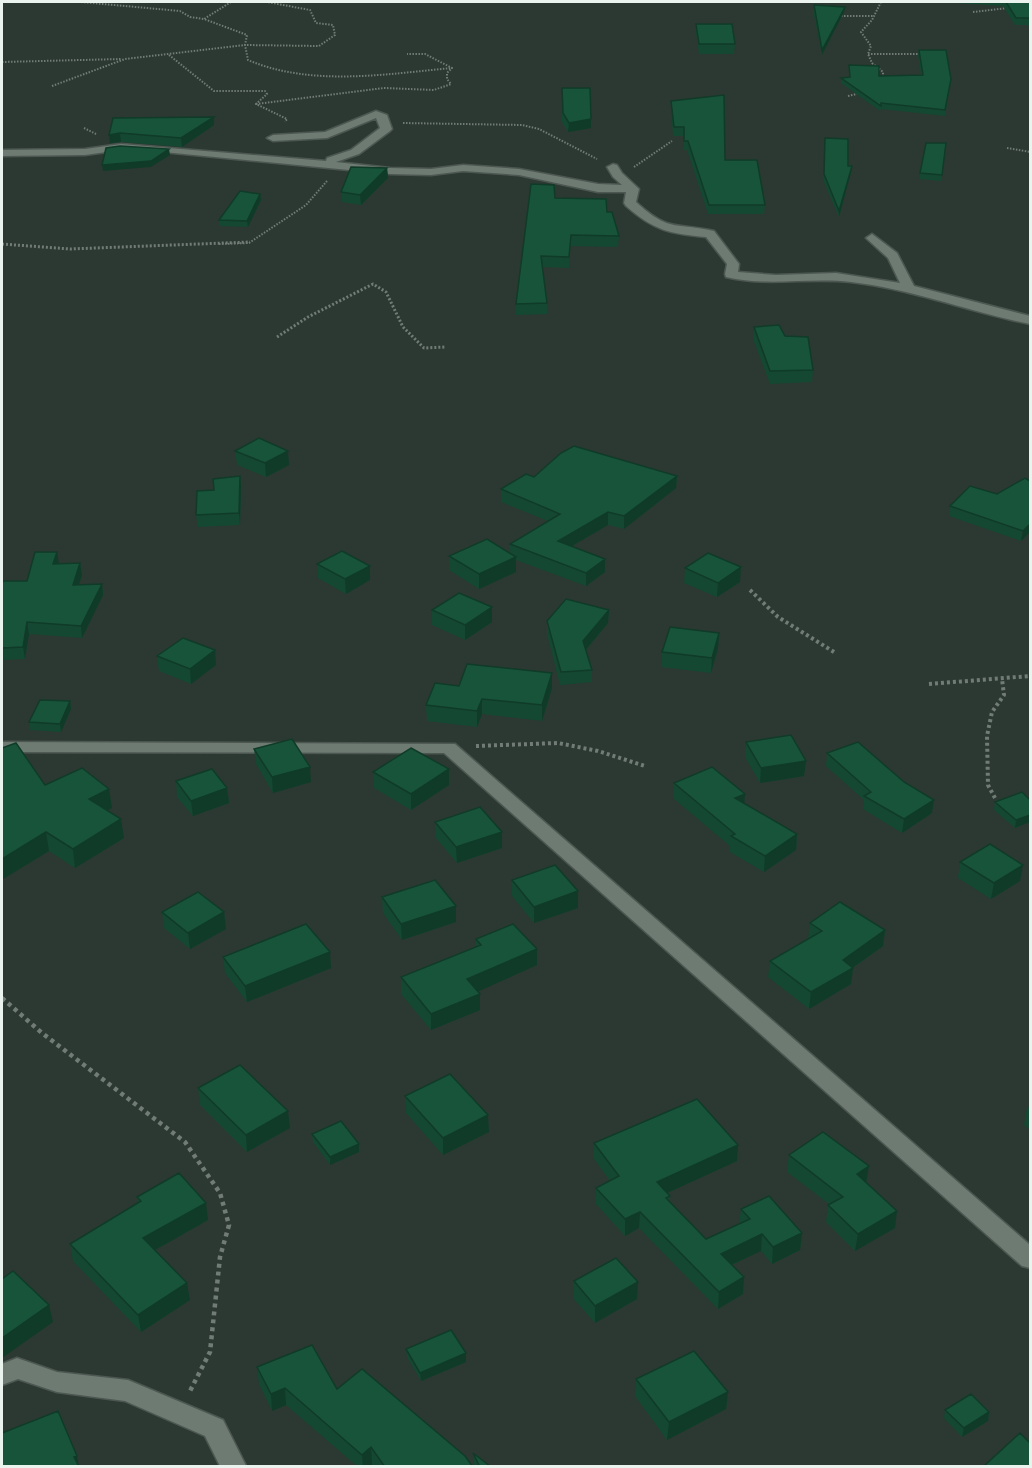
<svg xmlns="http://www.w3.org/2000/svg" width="1032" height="1468" font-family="Barlow,sans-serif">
<rect width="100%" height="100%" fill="#2c3932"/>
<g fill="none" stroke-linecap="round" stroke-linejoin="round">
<defs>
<path id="minor" d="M376 111 387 115 392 129 390 131 359 154 336 162 390 168 431 169 463 165 519 169 598 184 622 185 613 177 607 167 613 164 617 165 622 173 639 189 636 202C670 233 675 222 714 231L739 264 738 272 776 275 836 273 900 283 888 258 866 238 872 234 897 253 914 286 1030 316V324C970 312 912 289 851 282 809 277 768 287 726 277L725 274 727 264 706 237C670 234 653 230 626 206L624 203 626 192H598L519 175 463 171 431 175 390 174 163 152 121 150 85 155 2 156V150L85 149 121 144 326 161 327 158 351 150 380 128 376 118 327 138 273 141 267 138 273 135 325 132Z
M2 742 455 744 1030 1245V1268L1022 1266 444 753 2 752Z
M17 1358 57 1372 128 1380 223 1420 246 1466H220L205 1436 125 1401 57 1392 18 1379 2 1385V1364Z"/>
</defs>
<!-- minor casing -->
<use href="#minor" stroke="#4c5751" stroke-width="3"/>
<!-- path-far3 -->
<path stroke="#707c75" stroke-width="2" stroke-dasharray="1.5 1.5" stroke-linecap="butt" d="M81 2 180 11 190 17 204 19
M231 2 204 19 247 35 245 45 319 46 335 35 333 25 316 23 310 10 267 2
M881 2 872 20 861 32 871 46 868 54 872 63 883 72V80
M973 12 1008 8
M838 16H873
M868 54H921
M169 55 214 91H265L267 94 256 104 287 119 285 122
M2 62 121 59
M52 86 125 59 245 45 248 60C311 87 386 74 452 68
M848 96 861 93
M256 104 384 88 434 90 451 84 447 79V73L452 68 425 54H407
M403 123 522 125 539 129 597 159
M84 128 96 134
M1007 148 1030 152
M634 167 672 141
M219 244 249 243 306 205 327 181"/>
<!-- path-far2 -->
<path stroke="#707c75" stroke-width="3" stroke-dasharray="2 2" stroke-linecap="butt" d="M2 244 70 249 250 242
M277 337 308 317 373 284 386 292 403 327 424 348 445 347"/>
<!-- path-far1 -->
<path stroke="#707c75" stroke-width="4" stroke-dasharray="3 3" stroke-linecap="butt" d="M750 590 778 617 834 652
M929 684 1030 676
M476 746 558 743 598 751 645 766
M995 798 988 785 987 736 992 712 1004 695 1002 679"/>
<!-- path -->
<path stroke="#707c75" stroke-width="4.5" stroke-dasharray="4 4" stroke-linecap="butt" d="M2 998 42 1033 185 1142 220 1193 229 1225 220 1257 210 1352 190 1391"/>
<!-- minor -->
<use href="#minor" fill="#6d7b73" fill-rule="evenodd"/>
</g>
<!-- wall -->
<path fill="#144832" d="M955 2H1030V28L1028 25H1015L1003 6 956 3Z
M814 5 844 12 822 55 813 11Z
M696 24 735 44 734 54H699L696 33Z
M919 50 951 79 945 116 881 109 880 111 841 83V78L849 77V65L879 76 921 75 918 55Z
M562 88 591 119V128L568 132 562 122Z
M671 101 725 160 765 205 764 214H708L687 150H684V136H673L671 109Z
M214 117V125L182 147 121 142 110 143 109 135Z
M825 138 848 166H852L851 172 839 217 823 180Z
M946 143 941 181 919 179 920 173Z
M387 168 388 178 361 205 342 202 341 192Z
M260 194 261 200 248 227 219 226V220Z
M555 198 607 212 619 236 618 247 570 246 569 268 542 267 547 303V314L516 315V304Z
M754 327 785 336 813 370 812 382 770 384 753 339Z
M235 451 289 465 266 477 237 465Z
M240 476 241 488 240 525 198 527 196 515 214 490 213 479Z
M677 476 676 488 624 529 608 525 572 546 605 572 586 586 516 560V572L479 589 449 570V556L510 553V544L548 521 501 502V489L534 477Z
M1030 481 1021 541 949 516 950 506 997 494Z
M80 563 82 575 79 585 102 584 103 595 82 638 29 634 25 659 2 660V584L27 581 58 564Z
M317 564 370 580 346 594 318 578Z
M685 568 740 582 717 597 684 583Z
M432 610 492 622 465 640 432 625Z
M609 610 608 623 586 650 592 670V682L560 685 547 634V621Z
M719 633 718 648 711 673 661 667 662 652Z
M215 650 216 665 191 684 159 671 157 656Z
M459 686 552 688 542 721 482 714 477 727 427 721 426 705Z
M70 701 71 709 61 732 30 730 29 722Z
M746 742 804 776 760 783 745 757Z
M2 748 45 785 112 808 107 810 124 838 75 868 49 851 3 879 2 878Z
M254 749 311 782 273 793 256 764Z
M827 753 932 813 902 833 863 809 864 800 826 766Z
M449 769V785L411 810 374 788 373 772Z
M176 781 227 788 229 803 193 816 177 797Z
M674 783 744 803 797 834 796 850 764 872 730 852V846L673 798Z
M1030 800V822L1015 828 994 810 995 802Z
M435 822 502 848 457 863 436 838Z
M960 862 1020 881 991 899 958 878Z
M512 880 578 891V908L534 923 512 896Z
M382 897 456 922 402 940 383 913Z
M162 912H224L226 929 190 949 164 928Z
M810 923 885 930 883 946 853 968 851 984 809 1009 768 977 770 961 808 939Z
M476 939 537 949V965L478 991 480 994V1010L431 1030 401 994V977L476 947Z
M223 957 331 968 247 1002 225 973Z
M198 1088 290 1128 247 1152 200 1105Z
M405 1096 489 1132 443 1155 406 1113Z
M1030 1106V1130L1024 1125 1027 1108Z
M312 1134 359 1152 330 1165 313 1142Z
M594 1143 737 1161 667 1193 670 1196V1202L706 1239 739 1224 741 1209 802 1233 800 1250 772 1264 761 1251 732 1265 743 1294 718 1309 639 1228 625 1236 596 1204V1188L610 1181 594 1159Z
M789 1155 869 1166 866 1182 895 1228 855 1251 826 1222 828 1205 829 1204 787 1172Z
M137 1197 208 1220 155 1250 190 1300 141 1332 73 1261 70 1244 138 1203Z
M574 1281 637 1299 595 1323 573 1298Z
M406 1349 466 1353V1362L421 1381 407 1357Z
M257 1367 337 1389 473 1467H374L372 1465 370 1467H358L286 1405 272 1411 259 1384Z
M636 1379 728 1392 726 1409 667 1440 635 1396Z
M945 1410 989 1412 988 1421 962 1437 944 1418Z
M473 1453 491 1467H474Z"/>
<!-- shaded-wall -->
<path fill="#103b29" d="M845 7 844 12 822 55V50Z
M214 117V125L182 147 181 138Z
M591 119V128L568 132 569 123Z
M120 133 121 142 110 143 109 135Z
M169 149 170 155 151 167 103 171 102 165Z
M852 166 851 172 839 217V211Z
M387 168 388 178 361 205 360 195Z
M260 194 261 200 248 227 247 221Z
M288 451 289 465 266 477 265 463Z
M240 476 241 488 240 525 239 513Z
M677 476 676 488 624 529V516Z
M608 512V525L558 554V541Z
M1030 524V532L1021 541 1023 531Z
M57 552 59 563 53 564Z
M516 557V572L479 589V574Z
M605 559V572L586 586V573Z
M80 563 82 575 75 597 73 585Z
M370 566V580L346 594 345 579Z
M741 567 740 582 717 597 718 583Z
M102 584 103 595 82 638 81 626Z
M492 607V622L465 640V625Z
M609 610 608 623 583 653V641Z
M27 622 29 634 25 659 23 647Z
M719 633 718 648 711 673 712 658Z
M215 650 216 665 191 684 190 669Z
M552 673V688L542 721V705Z
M482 699V714L477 727V711Z
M70 701 71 709 61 732 60 724Z
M806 761 804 776 760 783 761 768Z
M310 767 311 782 273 793 272 777Z
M449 769V785L411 810V794Z
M227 788 229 803 193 816 191 801Z
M109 789 112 808 91 818 89 799Z
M745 794 744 809 735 798Z
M934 800 932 813 902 833 904 819Z
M1030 815V822L1015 828 1016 820Z
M121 819 124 838 75 868 73 849Z
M46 832 49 851 3 879 2 869V859Z
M502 832V848L457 863 456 847Z
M797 834 796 850 764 872 765 856Z
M1023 865 1020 881 991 899 994 883Z
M578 891V908L534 923V907Z
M456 906V922L402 940 401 924Z
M224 912 226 929 190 949 188 933Z
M885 930 883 946 852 968H853L851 984 809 1009 811 992 843 960Z
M537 949V965L468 996 467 979Z
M330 952 331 968 247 1002 245 986Z
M480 994V1010L431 1030V1014Z
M288 1111 290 1128 247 1152 246 1135Z
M488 1115 489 1132 443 1155V1138Z
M359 1144V1152L330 1165V1157Z
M738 1145 737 1161 656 1198 657 1182Z
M869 1166 866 1183 857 1174Z
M206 1203 208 1220 146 1255 143 1238Z
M897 1211 895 1228 855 1251 858 1234Z
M640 1212 639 1228 625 1236V1219Z
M802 1233 800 1250 772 1264 773 1247Z
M762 1234 761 1251 720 1270 721 1254Z
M744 1277 743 1294 718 1309 719 1292Z
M638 1282 637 1299 595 1323V1306Z
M187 1283 190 1300 141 1332 138 1315Z
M49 1305 53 1322 2 1358V1338Z
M466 1353V1362L421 1381 420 1373Z
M285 1388 286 1405 272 1411 271 1394Z
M728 1392 726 1409 667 1440 669 1422Z
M989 1412 988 1421 962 1437 964 1428Z
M371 1447 372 1465 370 1467H363L362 1455Z
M77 1456 79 1467 74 1457Z"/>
<!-- building -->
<path fill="#17543a" stroke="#103b29" stroke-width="1.5" d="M1006 2H1030V20L1029 18H1016Z
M814 5 845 7 822 50Z
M696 24H732L735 44H699Z
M919 50H946L951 79 945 110 881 103V106L841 78 850 77 849 65 879 66V76L923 75Z
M562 88H590L591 119 569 123 563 113Z
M724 95 725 160H757L765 205H709L688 141H684V127H674L671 101Z
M214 117 181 138 120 133 109 135 113 118Z
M825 138 848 139V166H852L839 211 824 174Z
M926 143H946L942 175 920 173Z
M120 146 169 149 151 161 102 165 106 148Z
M351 167 387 168 360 195 341 192Z
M531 184 554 185 555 198 606 199 607 212H612L619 236 571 235 569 257 541 256 547 303 516 304Z
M240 191 260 194 247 221 219 220Z
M779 325 785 336 808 337 813 370 770 371 754 327Z
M259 438 288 451 265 463 235 451Z
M574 446 677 476 624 516 608 512 558 541 605 559 586 573 510 544 560 514 501 489 526 474 534 477 561 453Z
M240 476 239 513 196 515 197 491 214 490 213 479Z
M1025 478 1030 481V524L1023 531 950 506 970 486 997 494Z
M487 539 516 557 479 574 449 556Z
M342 551 370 566 345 579 317 564Z
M35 552H57L53 564 80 563 73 585 102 584 81 626 27 622 23 647 2 648V584L3 581H27Z
M708 553 741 567 718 583 685 568Z
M459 593 492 607 465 625 432 610Z
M566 599 609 610 583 641 592 670 561 672 547 621Z
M670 627 719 633 712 658 662 652Z
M183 638 215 650 190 669 157 656Z
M467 664 552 673 542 705 482 699 477 711 426 705 435 683 459 686Z
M40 700 70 701 60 724 29 722Z
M791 735 806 761 761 768 746 742Z
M292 739 310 767 272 777 254 749Z
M858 742 904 782 934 800 904 819 864 796 871 792 827 753Z
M16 743 45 785 82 768 109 789 89 799 121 819 73 849 46 832 2 859V748Z
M411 748 449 769 411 794 373 772Z
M712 767 745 794 735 798 797 834 765 856 731 836 735 834 674 783Z
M212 769 227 788 191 801 176 781Z
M1022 792 1030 800V815L1016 820 995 802Z
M480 807 502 832 456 847 435 822Z
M990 844 1023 865 994 883 960 862Z
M555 865 578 891 534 907 512 880Z
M435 880 456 906 401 924 382 897Z
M198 892 224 912 188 933 162 912Z
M840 902 885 930 843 960 853 968 811 992 770 961 822 931 810 923Z
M306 924 330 952 245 986 223 957Z
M513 924 537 949 467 979 480 994 431 1014 401 977 481 945 476 939Z
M240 1065 288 1111 246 1135 198 1088Z
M450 1074 488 1115 443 1138 405 1096Z
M697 1099 738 1145 657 1182 670 1196 666 1198 706 1239 750 1219 741 1209 769 1196 802 1233 773 1247 762 1234 721 1254 744 1277 719 1292 640 1212 625 1219 596 1188 619 1176 594 1143Z
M341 1121 359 1144 330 1157 312 1134Z
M823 1132 869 1166 857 1174 897 1211 858 1234 828 1205 843 1197 789 1155Z
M179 1173 206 1203 143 1238 187 1283 138 1315 70 1244 141 1201 137 1197Z
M616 1258 638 1282 595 1306 574 1281Z
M13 1271 49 1305 2 1338V1279Z
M451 1330 466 1353 420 1373 406 1349Z
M312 1345 337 1389 362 1369 465 1456 473 1467H385L371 1447 362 1455 285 1388 271 1394 257 1367Z
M694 1351 728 1392 669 1422 636 1379Z
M971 1394 989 1412 964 1428 945 1410Z
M58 1411 77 1456 74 1457 79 1467H2V1433Z
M1020 1433 1030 1443V1467H983Z
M473 1453 491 1467H480Z"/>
<!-- border -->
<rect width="1032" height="1468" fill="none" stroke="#ebf3ee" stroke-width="6"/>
</svg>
